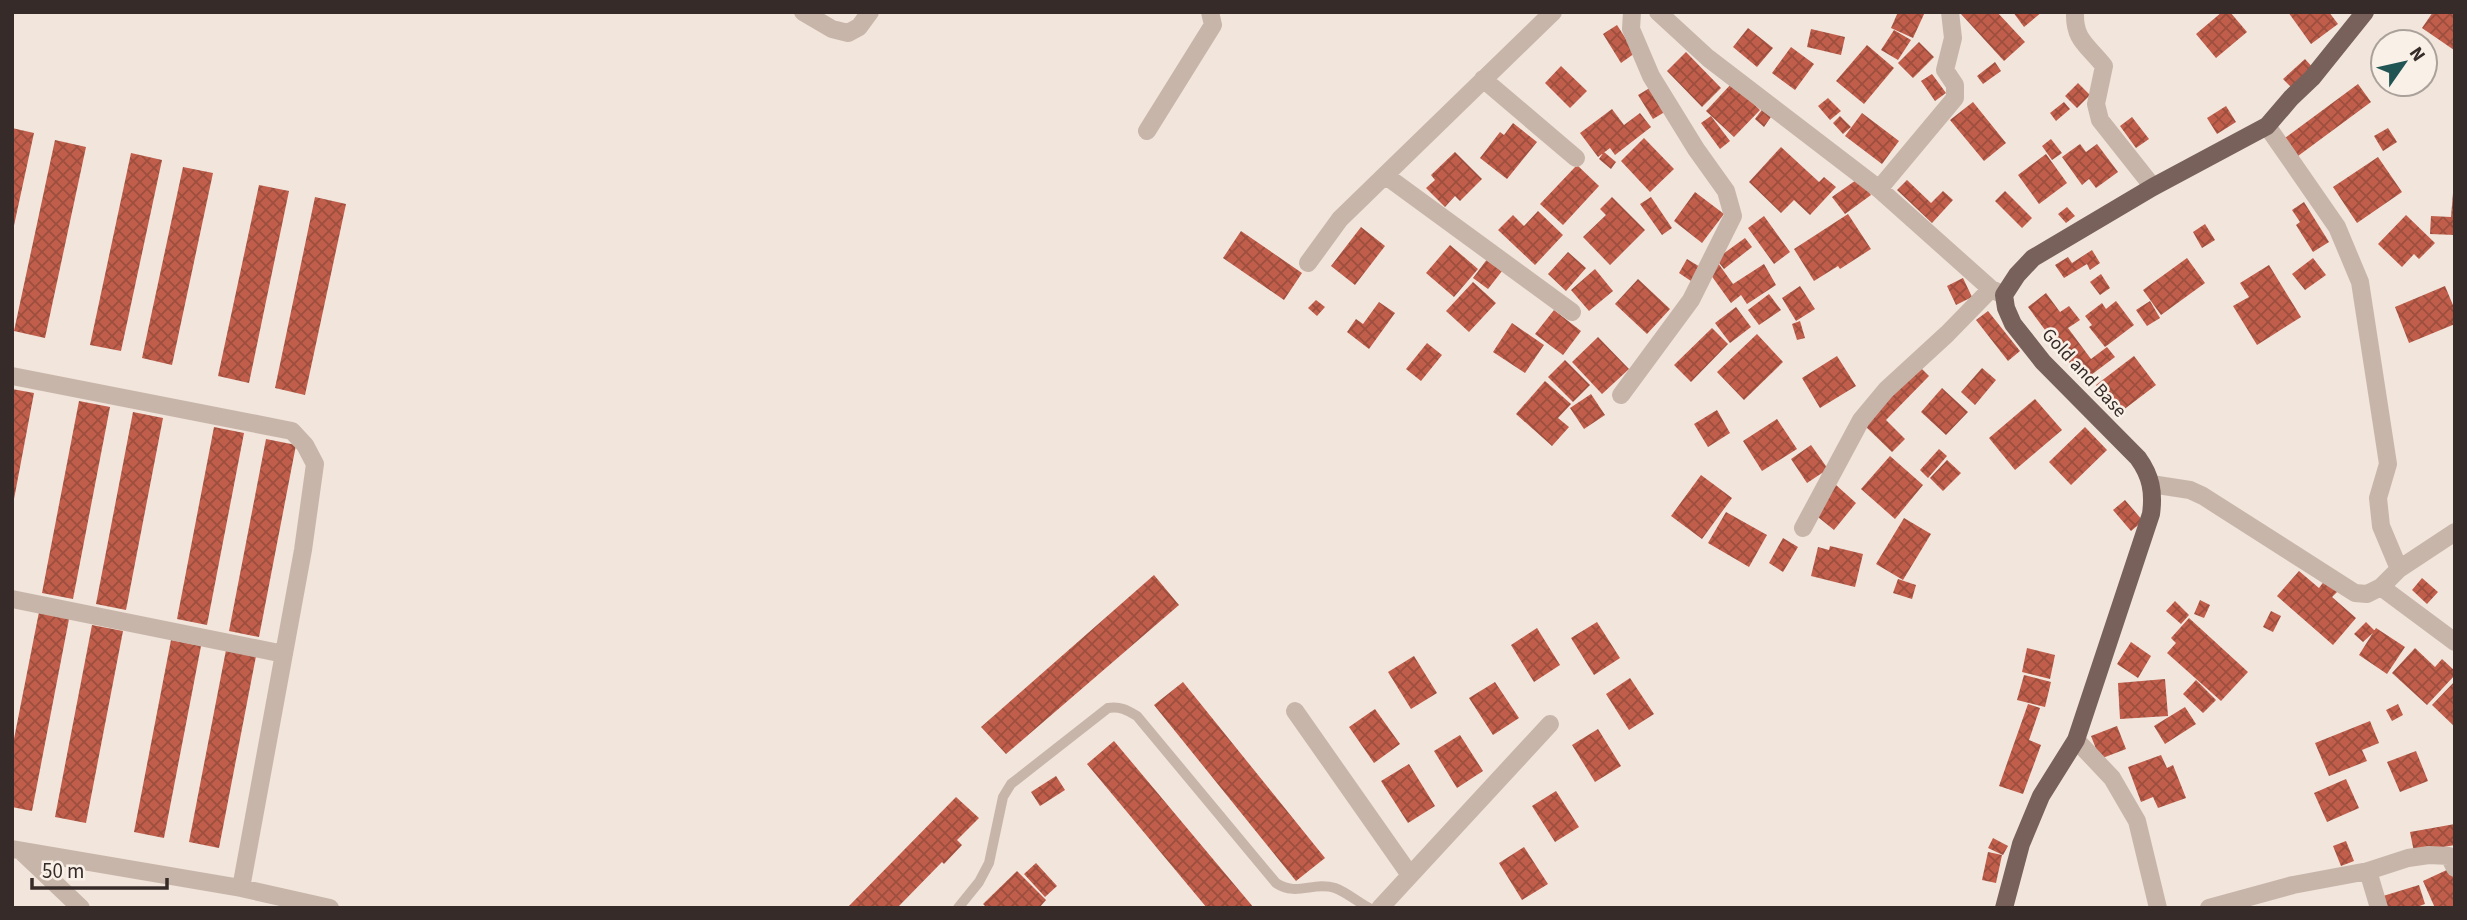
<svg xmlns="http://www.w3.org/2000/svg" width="2467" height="920" font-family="'Source Sans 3',sans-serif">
<defs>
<pattern id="building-cross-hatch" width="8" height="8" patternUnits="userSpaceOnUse" patternTransform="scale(1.75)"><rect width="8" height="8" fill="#c05e4b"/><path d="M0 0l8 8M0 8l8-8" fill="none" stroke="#9d4e3e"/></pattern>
</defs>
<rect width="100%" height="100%" fill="#f1e5dc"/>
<!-- building -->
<path fill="url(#building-cross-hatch)" d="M1898 12H1925L1913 38 1891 28Z
M1962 12H1997L2025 42 2004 61 1961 14Z
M2013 12H2042L2024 27Z
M2222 12H2230L2247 32 2216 58 2196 34Z
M2288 12H2329L2338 24 2311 44Z
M2433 12H2455L2454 50 2422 28Z
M1617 25 1635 53 1621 63 1603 34Z
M1748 28 1773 48 1757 67 1733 47Z
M1811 29 1845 37 1841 55 1807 47Z
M1894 30 1911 40 1898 60 1881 50Z
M1919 42 1934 57 1913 78 1898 63Z
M1867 45 1894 68 1864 104 1836 81Z
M1791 47 1814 64 1795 90 1772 73Z
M1686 52 1721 88 1702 107 1667 71Z
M2305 59 2314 69 2293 89 2283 79Z
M1995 62 2001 71 1983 84 1977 76Z
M1561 66 1587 91 1570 108 1545 83Z
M1932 74 1946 93 1935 101 1921 81Z
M1732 83 1760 110 1734 137 1706 111Z
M2078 83 2090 95 2077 108 2065 96Z
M2358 84 2371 102 2298 156 2285 138Z
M1653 86 1668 110 1653 119 1638 95Z
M1828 98 1841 111 1830 120 1818 106Z
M1973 102 2006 143 1984 161 1950 120Z
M2064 102 2070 109 2056 121 2050 113Z
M2226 106 2236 122 2217 134 2207 118Z
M1764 107 1773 114 1764 127 1755 119Z
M1612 109 1624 125 1640 113 1651 127 1615 155 1610 148 1598 157 1580 133Z
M1862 113 1899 141 1882 164 1845 136Z
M1711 116 1730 141 1720 149 1701 123Z
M1840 116 1851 127 1843 134 1833 123Z
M2132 117 2149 139 2136 148 2120 126Z
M1513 123 1537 142 1507 179 1480 158 1500 132 1504 135Z
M12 128 34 133 13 230 12 229Z
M2388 128 2397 142 2383 151 2374 136Z
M1644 138 1674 169 1650 192 1621 161Z
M2051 139 2062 153 2052 160 2042 146Z
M55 140 86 147 45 338 14 331Z
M2080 144 2086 152 2097 144 2118 172 2096 188 2089 179 2082 185 2062 157Z
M1781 147 1819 182 1824 177 1836 187 1810 215 1794 200 1781 213 1749 182Z
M1455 152 1482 179 1460 201 1455 196 1445 207 1426 188 1435 180 1431 175Z
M1604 152 1616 162 1611 169 1599 159Z
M131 153 162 160 121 351 90 345Z
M2046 154 2067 183 2039 204 2018 175Z
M2378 157 2402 192 2357 223 2333 187Z
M1577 165 1599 186 1563 225 1540 204Z
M183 167 213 173 172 365 142 358Z
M1859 178 1871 195 1845 214 1832 197Z
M1907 180 1931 203 1943 191 1953 200 1932 223 1897 190Z
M259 185 289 191 249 383 218 376Z
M2005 191 2032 218 2022 228 1995 201Z
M1695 192 1724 214 1702 243 1674 221Z
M2453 193H2455V235L2430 234 2431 216 2451 217Z
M315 197 346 204 305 395 275 388Z
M1612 197 1645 230 1610 265 1583 237 1606 215 1600 209Z
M1651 197 1672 228 1662 235 1640 204Z
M2304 202 2329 242 2313 252 2296 225 2300 222 2292 210Z
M2067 207 2075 216 2066 223 2058 214Z
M1538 211 1563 235 1535 265 1498 230 1513 215 1524 226Z
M1848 214 1871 249 1840 269 1838 266 1814 281 1794 249Z
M2406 215 2435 243 2419 259 2414 254 2402 267 2378 244Z
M1764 216 1790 252 1774 264 1748 228Z
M2205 224 2215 240 2202 248 2193 232Z
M1361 227 1385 246 1355 285 1331 266Z
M1241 231 1302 273 1284 300 1223 258Z
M1745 238 1752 247 1724 269 1716 259Z
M1450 245 1478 269 1454 297 1426 273Z
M2092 250 2100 263 2090 270 2087 264 2064 278 2055 265 2068 257 2072 263Z
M1568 252 1586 268 1566 291 1548 274Z
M1491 254 1506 266 1488 289 1473 278Z
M2187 258 2205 283 2161 315 2143 290Z
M2313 258 2326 275 2305 290 2292 274Z
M1687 259 1700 267 1691 281 1679 273Z
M1718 263 1733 284 1764 264 1776 285 1747 304 1741 295 1731 303 1708 271Z
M2269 265 2301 317 2257 345 2233 306 2249 297 2240 283Z
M1595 269 1613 291 1589 311 1571 290Z
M2101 274 2110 288 2100 295 2090 282Z
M1963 278 1972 297 1956 305 1947 286Z
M1638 279 1670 309 1647 334 1615 304Z
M1473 282 1496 303 1469 332 1446 311Z
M1800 286 1815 309 1796 321 1782 298Z
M2445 286 2455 310V324L2409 343 2395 307Z
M2046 293 2060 312 2069 306 2080 320 2068 328 2091 359 2107 347 2115 357 2083 381 2028 307Z
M1769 294 1781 310 1759 325 1748 310Z
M1316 300 1325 307 1317 316 1308 308Z
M2116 301 2134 325 2105 347 2089 327 2092 325 2085 316 2102 303 2106 309Z
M2150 301 2160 318 2147 326 2136 310Z
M1379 302 1395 313 1369 349 1347 332 1356 319 1363 324Z
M1736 307 1751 327 1730 343 1715 323Z
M1554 310 1581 331 1563 355 1535 334Z
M1988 311 2020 351 2008 361 1976 320Z
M1800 321 1805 338 1797 340 1792 324Z
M1512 323 1544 345 1525 373 1493 352Z
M1712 328 1728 344 1691 382 1674 365Z
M1757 334 1783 362 1744 400 1717 372Z
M1598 337 1629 369 1602 394 1572 362Z
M1427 343 1442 355 1421 381 1406 369Z
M1837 356 1856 386 1820 408 1802 378Z
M2134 356 2156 385 2118 414 2096 385Z
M1565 360 1590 385 1573 402 1548 377Z
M1920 367 1929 376 1886 420 1905 439 1892 452 1864 425Z
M1982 368 1996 380 1975 405 1961 392Z
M1545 381 1571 404 1558 418 1569 427 1552 446 1516 414Z
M1942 388 1968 412 1946 435 1921 412Z
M12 389 34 393 14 499H12Z
M1591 394 1605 415 1584 429 1570 408Z
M2035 399 2062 430 2015 470 1989 438Z
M79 401 110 407 73 599 42 593Z
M1717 410 1730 433 1708 447 1694 424Z
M133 412 163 418 126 610 96 604Z
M1777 419 1797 449 1762 471 1743 441Z
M214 427 244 433 207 625 177 619Z
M2085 427 2107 450 2071 485 2049 462Z
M266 439 296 445 259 637 229 631Z
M1811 445 1828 469 1807 483 1791 459Z
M1939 449 1947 456 1928 478 1920 470Z
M1890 456 1923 485 1895 519 1861 489Z
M1947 460 1961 473 1943 491 1930 478Z
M1701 475 1732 498 1702 539 1671 516Z
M1836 485 1856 503 1834 530 1813 513Z
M2125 500 2143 521 2131 531 2113 510Z
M1726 512 1767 535 1749 567 1708 543Z
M1904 518 1931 534 1903 580 1876 564Z
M1783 538 1798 547 1783 572 1769 563Z
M1830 546 1863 554 1855 587 1811 576 1818 547 1829 550Z
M2299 571 2319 588 2325 580 2338 591 2332 597 2356 618 2333 645 2277 596Z
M1154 575 1179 605 1006 754 981 727Z
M2422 578 2438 592 2427 604 2412 590Z
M1898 579 1916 585 1912 599 1893 593Z
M2200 600 2210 605 2204 618 2194 614Z
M2175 601 2189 615 2181 624 2166 611Z
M2271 611 2281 616 2273 632 2263 627Z
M39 612 69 619 32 811 12 807V749Z
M2189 618 2248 672 2221 701 2167 653 2176 643 2171 638Z
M1597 622 1620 658 1594 675 1571 638Z
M2366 622 2375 631 2363 642 2354 634Z
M92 625 123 631 86 823 55 817Z
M1537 628 1560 665 1534 682 1511 645Z
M2376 628 2405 647 2387 674 2359 655Z
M171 640 201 646 164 838 134 832Z
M2131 642 2151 656 2138 678 2117 664Z
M2027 648 2055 655 2050 679 2022 672Z
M2415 648 2435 667 2442 659 2455 671V675L2427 705 2392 673Z
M226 650 256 656 219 848 189 842Z
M1414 656 1437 693 1411 709 1388 672Z
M2024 675 2051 682 2045 707 2017 700Z
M1630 678 1654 714 1629 730 1606 694Z
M2165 679 2168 716 2120 719 2118 683Z
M2196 680 2216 700 2203 713 2183 694Z
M2455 681V727L2432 705Z
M1183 682 1325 858 1296 881 1154 705Z
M1495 682 1519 718 1493 735 1469 698Z
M2028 704 2040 708 2029 740 2041 745 2023 794 1999 786Z
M2398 704 2403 715 2392 721 2386 710Z
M2185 707 2196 724 2165 744 2154 726Z
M1375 709 1400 744 1374 763 1349 727Z
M2370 721 2379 743 2362 750 2367 761 2329 776 2315 743Z
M2117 726 2126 749 2100 759 2091 736Z
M1598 729 1621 766 1595 782 1572 745Z
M1460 735 1483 771 1457 788 1434 751Z
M1114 741 1254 908H1207L1087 764Z
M2416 751 2428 781 2400 792 2387 762Z
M2161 755 2167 768 2173 765 2186 798 2158 808 2153 797 2141 802 2128 767Z
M1409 764 1435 806 1408 823 1381 781Z
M1056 776 1065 790 1040 806 1031 792Z
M2346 779 2359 808 2327 822 2314 793Z
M1556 791 1579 827 1555 842 1532 806Z
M956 797 979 818 957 840 962 845 944 864 942 862 897 908H847Z
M2455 824V845L2414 852 2410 832Z
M1993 838 2008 846 2003 855 1988 848Z
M2346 841 2354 861 2341 866 2333 846Z
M1524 847 1548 884 1522 900 1499 863Z
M1988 852 2002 855 1996 883 1982 880Z
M1036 863 1057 886 1045 897 1024 874Z
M2451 868 2455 875V908H2435L2423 881Z
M1017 871 1046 900 1039 908H987L983 904Z
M2419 885 2425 904 2414 908H2387L2383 896Z"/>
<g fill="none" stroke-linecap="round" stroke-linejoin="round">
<!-- service -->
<path stroke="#c8b5a9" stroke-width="10" d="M958 908 979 882 989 863 1003 797 1011 784 1108 708C1120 706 1127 710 1137 716L1276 883C1297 897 1313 881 1335 888 1346 892 1358 902 1369 908"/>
<!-- minor -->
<path stroke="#c8b5a9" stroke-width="18" d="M803 12 832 29 848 33 859 27 870 12
M1658 12 1708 58 1879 189 1991 289 2004 295
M2075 12C2074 41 2088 45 2104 66L2096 104 2100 120 2153 187
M1483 79 1576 158
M2267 126 2337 227 2360 282 2388 464 2378 498 2381 526 2399 569
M1147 131 1213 25 1210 12
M1386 176 1572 312
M1879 189 1955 98V85L1945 70 1953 38 1950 12
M1308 263 1340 219 1553 12
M12 376 292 431 305 445 315 464 303 550 241 888
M1621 395 1691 300 1733 216 1726 191 1696 149 1651 76 1631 29 1632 12
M2151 484 2190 490 2203 496 2355 593 2367 594 2381 587 2399 569 2455 532
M1803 528 1861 420 1886 390 1947 334 1991 289
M2381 587 2455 642
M12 599 284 654
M1295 711 1410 875
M2076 740 2112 778 2137 821 2158 908
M12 849 241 888 330 908
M21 851 81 908
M2368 871 2379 908
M1380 908 1550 724
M2209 908 2293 885 2368 871 2408 858 2429 855 2449 856 2455 868"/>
<!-- primary -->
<path stroke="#77615a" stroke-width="18" d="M2004 908 2021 844 2041 796 2076 740 2151 514C2154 492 2151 476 2138 458L2043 362 2013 324 2006 308 2004 295 2017 275 2033 258 2153 187 2267 126 2291 98 2312 78 2365 12"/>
</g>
<g text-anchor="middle" stroke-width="5" stroke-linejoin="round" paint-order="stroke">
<!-- street labels -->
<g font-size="19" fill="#362b28" stroke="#f9f0e8">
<text transform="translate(2085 372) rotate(47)" y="7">Gold and Base</text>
</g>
</g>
<!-- border -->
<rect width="2467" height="920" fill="none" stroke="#362b28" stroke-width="28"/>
<!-- north arrow -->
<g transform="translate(2404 63) rotate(56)"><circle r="33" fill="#f9f0e8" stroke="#aba19b" stroke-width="2"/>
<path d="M0-5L12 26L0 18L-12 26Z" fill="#205554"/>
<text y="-10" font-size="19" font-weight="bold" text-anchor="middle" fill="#362b28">N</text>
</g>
<!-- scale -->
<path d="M32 878v10h135v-10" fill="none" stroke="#362b28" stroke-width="3.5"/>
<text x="42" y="878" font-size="21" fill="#362b28" stroke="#f9f0e8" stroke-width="5" paint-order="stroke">50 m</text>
</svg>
